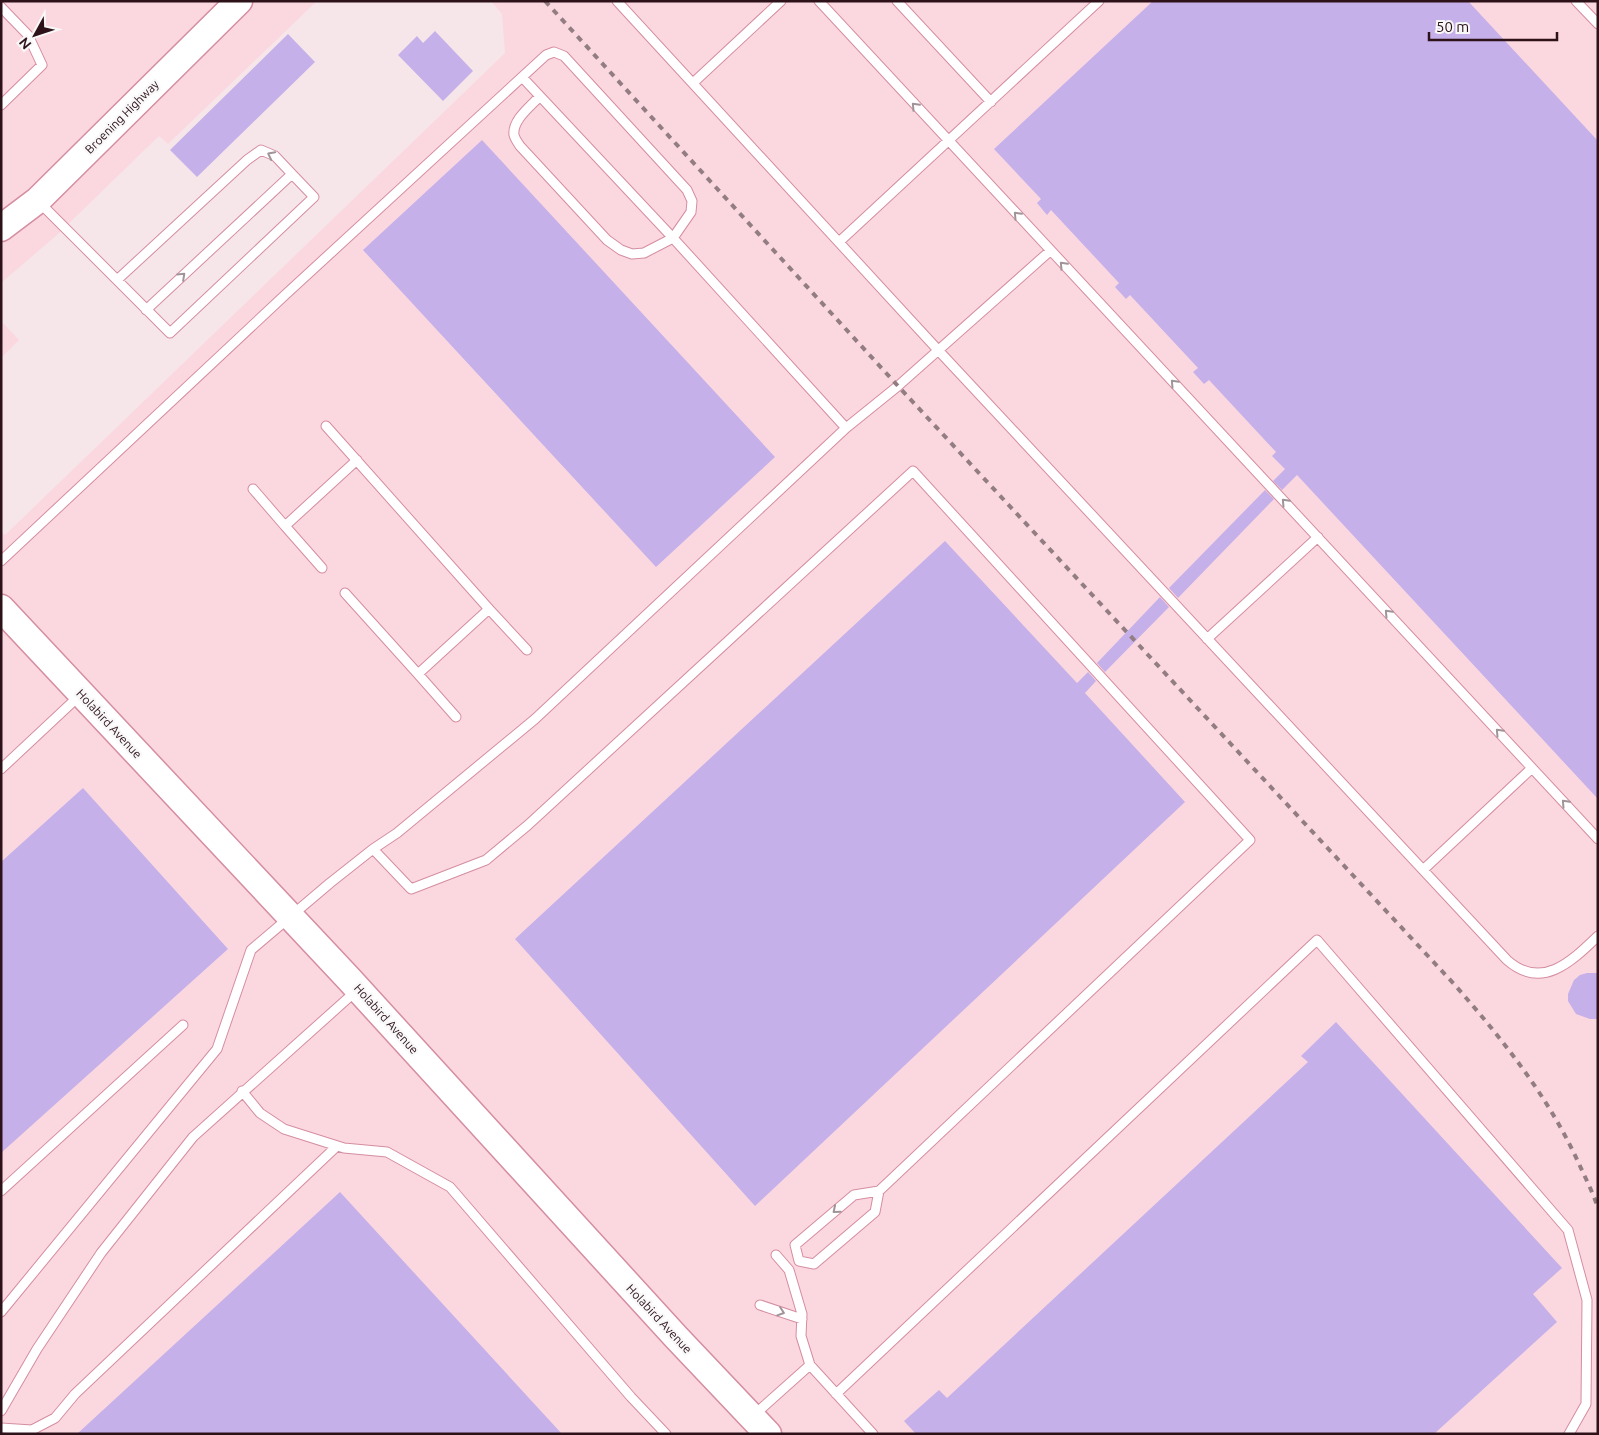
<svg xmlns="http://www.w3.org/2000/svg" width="1599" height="1435" font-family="Ubuntu,sans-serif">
<rect width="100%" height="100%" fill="#f6e6ea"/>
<!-- built -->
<path fill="#fbd8e0" d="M1 1H317L168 144 159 136 57 235 1 283Z
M491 1H1598V1434H1V531L5 535 505 53 502 14Z
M1 321 19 340 1 358Z"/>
<!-- building -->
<path fill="#c5b0e9" d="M1153 1H1468L1598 141V799L1297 475 1282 490 1273 481 1285 469 1272 456 1276 452 1209 380 1204 384 1193 372 1198 368 1130 295 1126 299 1115 287 1119 283 1051 210 1047 215 1037 203 1041 199 994 149Z
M435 31 473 71 443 101 398 55 417 36 423 43Z
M288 34 315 62 197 177 170 150Z
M482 140 775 457 656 567 363 250Z
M1265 490 1274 499 1178 598 1169 588Z
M945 541 1077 683 1088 672 1096 681 1085 693 1185 802 755 1206 515 939Z
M1160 597 1169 607 1105 672 1097 663Z
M83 788 228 949 1 1153V862Z
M1587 973H1598V1019H1590L1576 1014 1568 1001V994L1574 980 1580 975Z
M1336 1022 1562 1268 1533 1294 1557 1322 1434 1434H916L904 1421 939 1390 947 1398 1308 1062 1301 1056Z
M340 1192 562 1434H77Z"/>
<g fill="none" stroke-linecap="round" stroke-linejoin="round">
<defs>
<path id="service" d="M617 1 938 350 1507 960C1542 991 1572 961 1598 936
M819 1 1598 839
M897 1 991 102
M1576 1 1598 24
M1 7 28 35 42 65 1 105
M522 77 673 238 846 428
M693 83 781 1
M39 202 170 333 314 197 292 174
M839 242 1099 1
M117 280 247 160 261 150 275 156 292 174 146 310
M326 426 489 609 418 674 345 593
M253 489 285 526
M1 561 285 295 546 55 554 52 564 56 687 190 692 201 691 212 673 238 644 253 632 254 621 250 607 240 520 146C518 143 515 139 514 135 512 120 531 106 540 96
M322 568 285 526 357 460
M489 609 527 650
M1207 639 1318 537
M418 674 456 717
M1 769 79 696
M373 849 411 889 486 860 528 825 913 471 1250 840 879 1191 854 1195 795 1245 799 1261
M1423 870 1532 768
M242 1091 260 1113 284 1129 344 1148 387 1152 450 1187 631 1397 666 1434
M1 1191 183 1025
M776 1255 789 1270 802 1314 801 1336 810 1365
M799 1261 814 1264 875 1212 879 1191
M760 1305 802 1319
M1 1312 217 1049 251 950 330 883 373 849 397 833 535 719 846 428 898 386 1050 251
M836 1394 1317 940 1568 1230 1587 1300 1586 1404 1569 1434
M1 1411 37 1349 101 1253 193 1137 356 991
M754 1415 810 1365 873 1434
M1 1428 32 1430 55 1418 75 1394 337 1146"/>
<path id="secondary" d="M1 228 38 200 239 1
M1 608 349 979 676 1337 768 1434"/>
</defs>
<!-- service casing -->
<use href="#service" stroke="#d58da1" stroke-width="11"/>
<!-- secondary casing -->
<use href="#secondary" stroke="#d58da1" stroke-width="29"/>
<!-- service -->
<use href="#service" stroke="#fff" stroke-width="9"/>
<!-- secondary -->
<use href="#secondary" stroke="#fff" stroke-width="26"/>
<!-- rail -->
<path stroke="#927d83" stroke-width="4" stroke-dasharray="6 6" stroke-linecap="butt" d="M545 1 898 386 1454 984C1503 1040 1549 1097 1580 1166 1586 1179 1593 1193 1598 1208"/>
</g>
<!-- one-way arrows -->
<defs><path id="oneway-chevron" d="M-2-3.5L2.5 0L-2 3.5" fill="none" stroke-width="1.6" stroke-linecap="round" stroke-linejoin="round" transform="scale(1.25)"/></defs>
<g stroke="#a09498">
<use href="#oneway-chevron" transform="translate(915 106) rotate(-133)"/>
<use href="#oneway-chevron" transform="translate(271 155) rotate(-153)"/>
<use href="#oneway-chevron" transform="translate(1017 215) rotate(-133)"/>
<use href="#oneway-chevron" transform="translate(1063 265) rotate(-133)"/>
<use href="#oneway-chevron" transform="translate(182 276) rotate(-43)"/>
<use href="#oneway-chevron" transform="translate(1174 383) rotate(-133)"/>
<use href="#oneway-chevron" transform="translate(1285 502) rotate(-133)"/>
<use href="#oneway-chevron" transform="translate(1388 613) rotate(-133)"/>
<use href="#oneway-chevron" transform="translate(1499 732) rotate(-133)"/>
<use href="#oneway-chevron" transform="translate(1565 803) rotate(-133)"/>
<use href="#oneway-chevron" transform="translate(836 1210) rotate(140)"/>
<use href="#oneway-chevron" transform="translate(781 1312) rotate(19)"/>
</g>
<g text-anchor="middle" stroke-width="4.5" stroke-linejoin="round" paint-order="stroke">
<!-- street labels -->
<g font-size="12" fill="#2d121a" stroke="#f8f8f8">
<text transform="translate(122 117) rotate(-45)" y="4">Broening Highway</text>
<text transform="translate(109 724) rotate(47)" y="4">Holabird Avenue</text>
<text transform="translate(386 1019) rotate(48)" y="4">Holabird Avenue</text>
<text transform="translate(659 1319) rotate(47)" y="4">Holabird Avenue</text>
</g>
</g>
<!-- border -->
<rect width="1599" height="1435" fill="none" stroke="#2d121a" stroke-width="5"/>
<!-- north arrow -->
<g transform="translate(35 35) rotate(230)" stroke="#f8f8f8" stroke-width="4" paint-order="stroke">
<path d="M0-4L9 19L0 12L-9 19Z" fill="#2d121a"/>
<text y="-8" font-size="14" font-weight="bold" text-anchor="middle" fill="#2d121a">N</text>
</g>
<!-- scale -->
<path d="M1429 32v8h128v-8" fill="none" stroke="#2d121a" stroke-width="2.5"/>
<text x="1436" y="32" font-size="15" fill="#2d121a" stroke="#f8f8f8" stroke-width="4" paint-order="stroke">50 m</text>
</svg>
